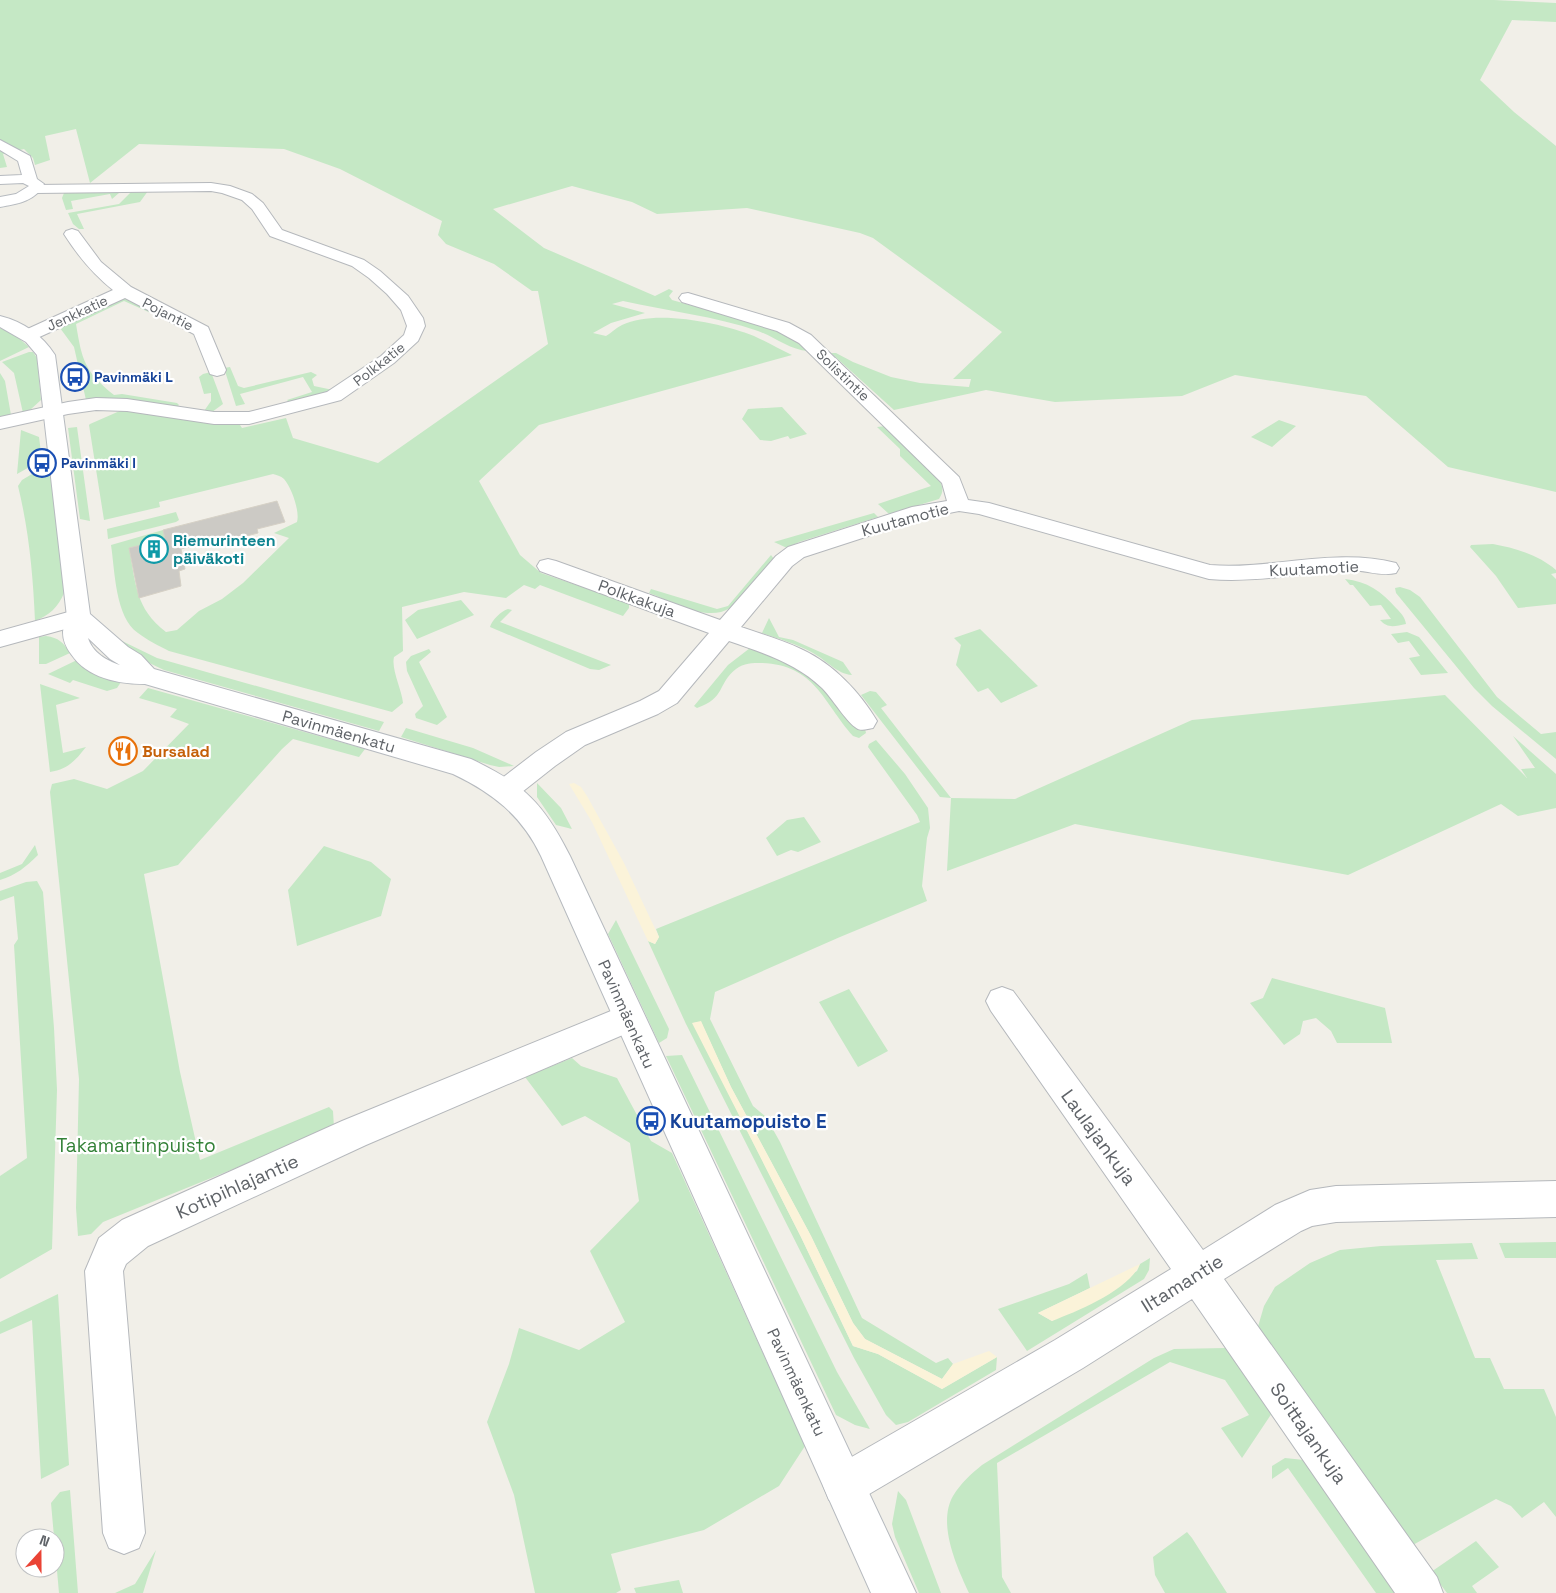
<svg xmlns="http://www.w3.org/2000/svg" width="1556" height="1593" font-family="'Space Grotesk',sans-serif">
<rect width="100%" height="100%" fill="#f1efe8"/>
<!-- green -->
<path fill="#c5e8c5" d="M0 0H1494L1556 3V22L1512 20 1480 80 1514 112 1556 146V492L1448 467 1366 396 1235 375 1182 396 1055 402 986 390 894 410 831 353H836L853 362 891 377 920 383 969 387 971 379H953L1002 332 873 238 860 233 747 208 657 214 632 202 572 186 493 209 544 248 655 296 669 289 673 291 669 296 672 300 776 329 795 339 808 351C790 350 775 337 758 331 715 316 667 311 623 301L612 304 645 313 611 323 593 333 606 336C611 333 616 328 622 325 656 309 720 323 754 336 767 342 779 349 792 355L539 425 479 481 520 555 541 573 629 603V608L623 616 540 585 535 589 524 585 506 598 464 592 402 607 403 651 394 657C391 669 402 690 403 703L392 712 169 651C159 646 147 640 138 633 115 617 115 571 111 545L163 530 165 539 129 548C136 584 135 608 166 632L177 630 199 611 222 599 243 583 289 538 274 533 297 522C300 512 292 488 284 479 281 476 276 475 273 474L159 502 160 507 104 520 89 425 90 424 122 410 240 425 242 428 286 418 293 438 378 463 548 344 538 291H532L494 264 446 244 438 235 442 221 340 169 284 149 139 144 90 183 76 129 45 136 50 160 35 165 33 158 24 149 3 154 7 167 0 168Z
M132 191H148L140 202 77 214 84 229H79L73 224 68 213 119 204Z
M118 192 119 193 112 199 110 194 71 201 73 209 66 210 62 198 64 193Z
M125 299 157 313 153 314 124 301 76 324C82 360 84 371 114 395L122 394 177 403 179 405 177 407 86 400 74 347 60 328 117 300Z
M0 328 14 334 29 347 0 361Z
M29 352H33L37 358 41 400 30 410 23 413 14 373 2 362Z
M230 367 238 386 244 388 311 372 317 375 312 379 314 386 333 390 289 402 287 400 312 392 303 377 240 394 245 404 236 406 224 368Z
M211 372 223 404 212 412 204 411 211 401V393L204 394 199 377 203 374Z
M0 373 5 381 11 415 0 418Z
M782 407 807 434 790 439 788 436 771 441 760 440 742 419 748 409Z
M1279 420 1296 426 1272 447 1251 437Z
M886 426 939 479C943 487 944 491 939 499L889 514 878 504 931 486 900 456V449L877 427Z
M77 427 90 521 80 519 68 428Z
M21 430 39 437 42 460 17 474Z
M51 467 64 593C58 608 49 615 35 621 33 575 29 531 18 486L22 480 42 468 43 470Z
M176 512 179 520 176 522 108 539 107 529Z
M874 513 878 517 799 542 787 548 774 542Z
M1493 544C1515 548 1539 555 1556 570V573L1551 574 1556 579V604L1518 608 1496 576 1470 547 1471 545Z
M771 555 774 559C761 573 746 598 730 608 707 623 671 601 649 593L651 589 717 609 728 606Z
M1345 579C1367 581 1382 592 1396 608 1401 613 1405 617 1406 624 1395 626 1388 629 1380 620L1391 619 1381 605 1370 606 1353 585H1350Z
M1400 587 1410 590 1420 597 1497 697 1541 734 1556 732V759L1492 706 1474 688 1396 593 1395 588Z
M461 600 474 615 417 639 405 620 418 610Z
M508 609 512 610 500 622 611 665 599 670 590 669 490 627C492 620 501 611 508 609Z
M769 618 779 637 793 640 843 662 852 675C837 674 826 660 813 653 797 644 779 639 762 633Z
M980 629 1038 686 1001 703 988 688 978 692 956 665 961 645 954 638Z
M1407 632 1419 637 1448 673 1421 675 1409 658 1420 656 1409 641 1398 643 1391 634Z
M46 636C59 638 63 642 70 653L46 664H39V637Z
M122 641 157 658 384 722 379 731 164 670 145 661 118 642Z
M750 648 787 661 811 674 865 729 866 733 859 738 853 736C823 702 815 665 762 663 752 663 744 663 736 669 717 684 726 698 697 708L694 706 728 665Z
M429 649 431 652 419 662 447 717 437 725 416 718 415 714 423 706 407 671 406 662 411 656Z
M77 660 121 682 117 688 107 691 73 680 70 683 48 674Z
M40 684 80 698 56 705 63 753 86 747C75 761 68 769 50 772Z
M148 688 365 749 359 757 293 739 282 749 178 865 144 874 180 1072 200 1160 329 1107 333 1111 334 1128 103 1222 91 1234 78 1236 76 1208 79 1079 50 792 52 784 74 779 107 789 143 771 189 724 170 717 177 709 139 698Z
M870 691 876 692 887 705 881 708 951 798 1015 799 1192 720 1445 695 1527 778 1521 769 1535 768 1513 736 1556 774V808L1518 816 1501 804 1348 875 1075 824 947 871 951 798 940 797 861 695Z
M406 728 473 748 514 766 499 767 490 765 401 737Z
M876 740 905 774 928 808 930 828 927 838 922 886 927 901 840 937 715 992 710 1019 753 1106 766 1117 780 1142 862 1318 936 1363 948 1358 953 1364 942 1379 865 1339 853 1323 811 1236 731 1087 701 1022 693 1023 801 1237 853 1346 878 1354 942 1389 997 1357 996 1370 908 1422 896 1425 886 1415 854 1358 686 1024 648 941 655 944 659 937 656 929 920 822 917 815 868 747 869 744Z
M537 783 561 808 572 829 556 825 537 797Z
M804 817 821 842 798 852 791 850 777 856 766 838 787 820Z
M35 845 38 855C26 867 16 875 0 880V873L22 864Z
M324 846 371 862 391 879 381 916 297 946 288 890Z
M37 881 43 892 54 1028 57 1090 52 1249 0 1279V1176L27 1158 14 945 18 939 14 896 0 901V891L26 882Z
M616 920 669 1029 667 1038 659 1043 608 934Z
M1272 978 1385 1008 1392 1043H1337L1331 1031 1316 1018 1303 1021 1300 1034 1284 1045 1250 1003 1263 998Z
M849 989 888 1051 858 1067 819 1002Z
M682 1055 837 1372 870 1429 855 1425 836 1415 666 1056Z
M572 1058 581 1066 617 1078 651 1141 672 1153 805 1446 779 1486 704 1530 611 1554 621 1590 616 1593H535L514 1495 487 1422 509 1364 519 1328 579 1350 625 1322 590 1251 639 1201 630 1143 585 1116 562 1126 525 1077Z
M1556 1242V1258H1505L1499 1243Z
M1472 1243 1478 1259 1436 1260 1475 1358H1490L1504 1389H1544L1556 1417V1517L1544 1502 1522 1518 1511 1506 1496 1499 1411 1546 1257 1330 1264 1306 1275 1287 1310 1263 1340 1250 1381 1246Z
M1150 1258 1149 1270 1144 1279 1027 1351 998 1309 1069 1284 1087 1273 1090 1288 1038 1313 1052 1321 1137 1271 1140 1264Z
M58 1294 69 1465 41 1479 32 1320 0 1334V1322Z
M1225 1348 1272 1413 1242 1458 1221 1428 1249 1415 1225 1380 1170 1362 997 1463 1002 1577 1011 1593H969C957 1567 937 1524 953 1496 961 1483 971 1474 982 1465L1154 1358 1174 1349Z
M1285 1458 1304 1460 1398 1593H1376L1288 1468 1272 1479V1466Z
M70 1490 78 1593H59L51 1503 60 1492Z
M898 1491 906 1500 941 1593H919L895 1537 892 1524Z
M1187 1532 1192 1538 1227 1593H1165L1155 1575 1153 1557Z
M1476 1541 1499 1567 1472 1586 1477 1593H1447L1431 1572Z
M156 1550 143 1593H115L135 1584Z
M679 1580 683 1593H636L634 1588Z"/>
<!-- sand -->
<path fill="#fbf3d9" d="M574 783 581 787 587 796 624 863 659 937 655 944 648 941 592 822 569 784Z
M701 1021 731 1087 811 1236 853 1323 865 1339 942 1379 953 1364 989 1351 997 1357 942 1389 878 1354 853 1346 801 1237 692 1023Z
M1140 1264C1129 1290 1078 1311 1052 1321L1038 1313Z"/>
<!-- building -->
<path fill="#cccac5" stroke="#d6d1c6" d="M277 501 285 522 257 529 258 533 232 540 231 536 181 549 185 569 179 571 181 586 139 598 129 548 165 539 163 530Z"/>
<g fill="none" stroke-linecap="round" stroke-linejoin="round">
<defs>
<path id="street" d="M211 183 230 186 252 194 263 203 282 230 364 260 380 271 408 296 423 318 425 326 418 341 394 363 341 400 249 424H214L127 411 96 410 68 414 0 429V417L68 402 96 398 127 399 214 412H249L327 392 381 356 404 335 407 326 401 310 387 294 369 278 352 266 270 236 252 209 242 200 222 193 211 191 36 193 31 192 29 189 31 186 36 185Z
M72 229 78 231 101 262 131 287 208 327 226 370 224 374 217 376 210 374 194 334 125 298 35 339 29 340 23 339 20 335 23 331 113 290C93 274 78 256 64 234L66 231Z
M688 293 789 323 811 335 959 477 968 500 989 503 1210 565C1272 570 1334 547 1396 563L1399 568 1396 573C1380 577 1363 569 1347 570 1301 573 1255 583 1209 579L979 514 959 511 924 518 804 557 792 566 741 627C761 634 783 640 803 650 833 664 860 692 877 721L873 728C867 729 860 732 855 727 846 721 832 698 822 688 796 663 763 653 729 641L677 703 658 714 585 745 555 766 517 796 507 799 497 796 493 789 497 782 536 752 566 732 640 701 659 691 709 633 540 571 537 566 540 561 548 559 556 561 720 620 776 556 788 547 912 507 947 501 942 483 799 343 777 331 682 302 679 298 682 294Z
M79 609 87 611 91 617 87 623 0 647V631Z
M1002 987 1013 991 1203 1250 1275 1205 1310 1190 1336 1186 1556 1181V1217L1336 1222 1312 1226 1301 1231 1224 1279 1437 1577 1443 1593H1395L1192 1299 1083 1368 859 1500 844 1506 829 1500 823 1485 829 1470 1055 1340 1171 1269 991 1011 986 1001 991 991Z
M628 1004 639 1008 644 1018 639 1028 366 1145 148 1246 126 1264 123 1271 145 1533 139 1548 124 1554 109 1548 103 1533 85 1271 99 1238 122 1220 342 1121Z"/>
<path id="secondary" d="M0 140 30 156 37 179 44 184C36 201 17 204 0 207V197L16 194 29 186 23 183 0 184V176L22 175 18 161 0 150Z
M0 316C24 322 42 335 55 355L90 614 128 647 141 655 154 669 471 759C524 784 544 804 570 856L916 1593H871L541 856C522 816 493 793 453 774L145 684C118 684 87 678 71 654 66 647 63 641 63 632 63 627 66 622 67 617L37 355 26 342 0 327ZM88 638 110 659 120 665C107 661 92 652 88 638Z"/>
</defs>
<!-- street casing -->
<use href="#street" stroke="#b5b8bc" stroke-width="2"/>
<!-- secondary casing -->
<use href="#secondary" stroke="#b6babf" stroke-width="2"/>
<!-- street -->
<use href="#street" fill="#fff" fill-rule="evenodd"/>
<!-- secondary -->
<use href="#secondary" fill="#fff" fill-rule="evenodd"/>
</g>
<!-- icons -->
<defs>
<symbol id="bus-ring" viewBox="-11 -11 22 22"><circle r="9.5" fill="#fff" stroke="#1a4fb4" stroke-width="1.5"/><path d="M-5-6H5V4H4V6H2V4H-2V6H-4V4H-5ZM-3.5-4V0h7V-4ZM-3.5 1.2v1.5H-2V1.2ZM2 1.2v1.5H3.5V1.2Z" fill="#1a4fb4"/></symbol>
<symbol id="building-ring" viewBox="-11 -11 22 22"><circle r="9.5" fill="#fff" stroke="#0f9aa8" stroke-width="1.5"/><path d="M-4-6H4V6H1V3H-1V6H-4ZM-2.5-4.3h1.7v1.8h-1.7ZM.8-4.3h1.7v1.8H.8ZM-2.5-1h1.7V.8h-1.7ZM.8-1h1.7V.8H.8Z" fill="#0f9aa8"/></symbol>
<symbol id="restaurant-ring" viewBox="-11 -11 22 22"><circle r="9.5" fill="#fff" stroke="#e8710a" stroke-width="1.5"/><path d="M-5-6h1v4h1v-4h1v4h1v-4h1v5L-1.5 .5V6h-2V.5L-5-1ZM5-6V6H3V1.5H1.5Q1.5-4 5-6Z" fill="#e8710a"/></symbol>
</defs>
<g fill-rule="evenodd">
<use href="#bus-ring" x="59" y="361" width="32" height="32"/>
<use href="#bus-ring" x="26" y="447" width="32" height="32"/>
<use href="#building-ring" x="138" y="533" width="32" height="32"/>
<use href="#restaurant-ring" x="107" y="735" width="32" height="32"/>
<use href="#bus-ring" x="635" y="1105" width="32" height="32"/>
</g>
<g text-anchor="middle" stroke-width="4.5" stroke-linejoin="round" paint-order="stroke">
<!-- far-street labels -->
<g font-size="14" fill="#5f6368" stroke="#fff">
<text transform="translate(77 313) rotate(-25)" y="5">Jenkkatie</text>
<text transform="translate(168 314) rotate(27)" y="5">Pojantie</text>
<text transform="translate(379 364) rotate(-38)" y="5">Polkkatie</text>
<text transform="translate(843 375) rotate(44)" y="5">Solistintie</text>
</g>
<!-- far-transit labels -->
<g font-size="14" font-weight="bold" fill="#164399" stroke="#fff" text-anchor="start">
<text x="94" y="382">Pavinmäki L</text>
<text x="61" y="468">Pavinmäki I</text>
</g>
<!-- street labels -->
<g font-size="16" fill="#5f6368" stroke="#fff">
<text transform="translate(905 519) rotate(-15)" y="6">Kuutamotie</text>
<text transform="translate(1314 568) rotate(-3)" y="6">Kuutamotie</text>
<text transform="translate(637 598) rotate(20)" y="6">Polkkakuja</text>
<text transform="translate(339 731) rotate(16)" y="6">Pavinmäenkatu</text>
<text transform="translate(627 1014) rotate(66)" y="6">Pavinmäenkatu</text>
<text transform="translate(797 1382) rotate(65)" y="6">Pavinmäenkatu</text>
</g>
<!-- culture labels -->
<g font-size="16" font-weight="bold" fill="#0d838f" stroke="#fff" text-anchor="start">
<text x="173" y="546">Riemurinteen<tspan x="173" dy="18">päiväkoti</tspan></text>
</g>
<!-- food labels -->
<g font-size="16" font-weight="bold" fill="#c56008" stroke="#fff" text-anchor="start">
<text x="142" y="757">Bursalad</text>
</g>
<!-- near-transit labels -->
<g font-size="19" font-weight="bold" fill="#164399" stroke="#fff" text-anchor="start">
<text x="670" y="1128">Kuutamopuisto E</text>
</g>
<!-- near-street labels -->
<g font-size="19" fill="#5f6368" stroke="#fff">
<text transform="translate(1099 1137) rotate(54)" y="7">Laulajankuja</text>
<text transform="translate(237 1186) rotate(-24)" y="7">Kotipihlajantie</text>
<text transform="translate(1182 1283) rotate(-32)" y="7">Iltamantie</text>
<text transform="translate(1309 1433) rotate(55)" y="7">Soittajankuja</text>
</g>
<!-- near-park labels -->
<g font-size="19" fill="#348238" stroke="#fff">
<text x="136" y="1152">Takamartinpuisto</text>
</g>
</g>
<!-- north arrow -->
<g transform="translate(40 1553) rotate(21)"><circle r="24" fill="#ffffff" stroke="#bfc1c3"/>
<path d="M0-4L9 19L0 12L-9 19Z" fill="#ea4335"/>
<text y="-8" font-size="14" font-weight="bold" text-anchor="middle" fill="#5f6368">N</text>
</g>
</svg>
